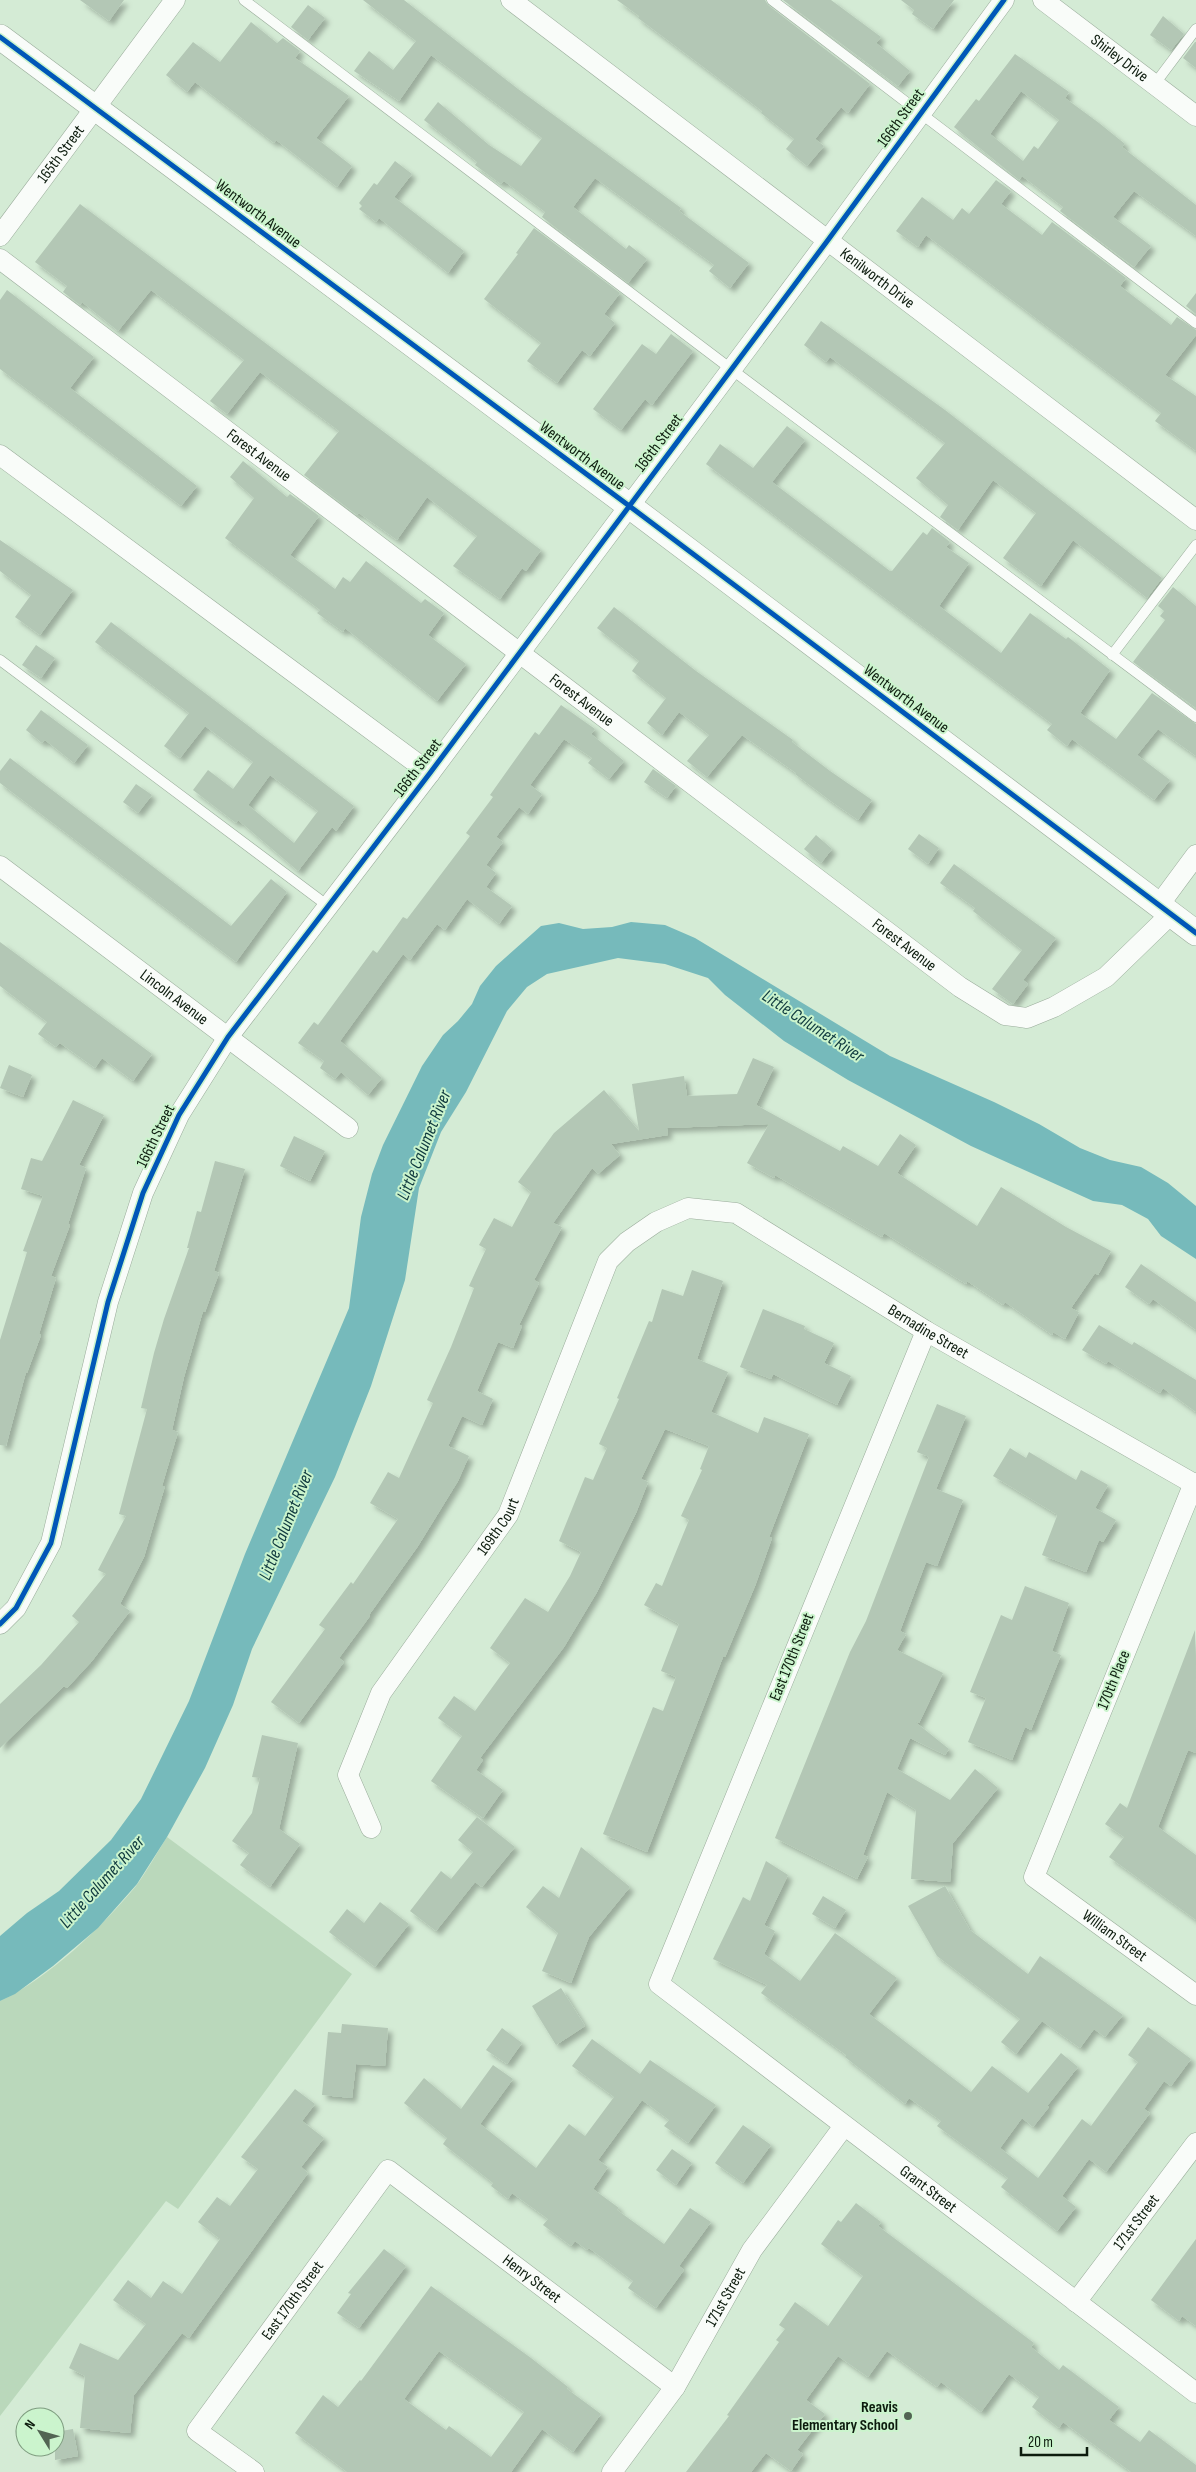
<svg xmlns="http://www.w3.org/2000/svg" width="1196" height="2472" font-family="'Sofia Sans Condensed',sans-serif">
<defs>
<filter id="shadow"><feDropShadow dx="4.5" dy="4.5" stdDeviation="2.5" flood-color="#0004"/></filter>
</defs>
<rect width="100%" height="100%" fill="#d4ebd5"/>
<!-- green -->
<path fill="#bad8bb" d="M167,1837L352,1974L178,2209L166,2201L0,2416V2001C49,1978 101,1928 136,1886C147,1871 157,1853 167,1837Z"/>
<!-- water -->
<path fill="#76babb" d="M631,922L665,925L695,938L890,1056L994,1102L1039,1124L1080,1148L1110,1160L1141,1167L1168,1183L1196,1206V1259L1161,1236L1148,1219L1122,1205L1093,1201L971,1146L848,1080L784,1041L725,995L708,978L665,964L618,958L547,974L527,987L507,1011L466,1092L441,1132L419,1188L405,1280L371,1386L335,1477L252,1649L233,1705L205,1768L167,1837L137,1884L98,1928L53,1966L15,1994L0,2001V1936L27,1913L59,1891L111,1840L141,1799L189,1701L245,1554L349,1308L361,1217L372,1174L383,1145L422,1066L443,1035L458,1021L472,1004L480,986L496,966L541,926L559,923L583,929L612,927Z"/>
<!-- building -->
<path fill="#b3c7b5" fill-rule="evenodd" filter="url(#shadow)" d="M80,0H124L109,21Z
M363,0H404L518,89L681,208L679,211L749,263L730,288L709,271L714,265L595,178L573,207L626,249L629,245L647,259L628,283L542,217L545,212L504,181L501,184L475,165L477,162L424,120L438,102L489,145L521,166L542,138L431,55L399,101L354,71L369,51L393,70L416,41Z
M617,0H765L768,5L870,84L848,113L841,107L815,139L824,146L807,166L786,149L794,139L761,113L762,111L638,18L639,16Z
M783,0H831L881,37L876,43L910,71L898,86Z
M901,0H954L933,29L912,14L914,10Z
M308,5L325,18L308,40L291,27Z
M1163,16L1184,34L1171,50L1150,35Z
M251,22L277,43L283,38L300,51L295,58L349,96L316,138L352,166L337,187L276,140L274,143L195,82L187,92L166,75L193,42L220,62Z
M1195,42H1196V68L1183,58Z
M1015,54L1069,92L1065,98L1099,123L1125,144L1122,147L1196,205V236L1134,191L1113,217L1151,246L1134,267L1060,211L1063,207L1022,176L1019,180L954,127L976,99L979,101ZM1021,91L1059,120L1038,149L1034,146L1023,161L990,134Z
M395,161L412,174L394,197L464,251L448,273L379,218L376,222L359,209L362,206L359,203L374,183L377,185Z
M996,180L1011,191L1001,204L1042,235L1052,222L1126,278L1120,286L1171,325L1177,317L1196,330V335L1165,375L1196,396V451L1155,421L1161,413L926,235L918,247L896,231L922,197L953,220L962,208L969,214Z
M80,204L541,550L526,571L522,568L500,599L453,566L477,536L427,497L397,540L359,513L357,515L304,475L339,431L260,372L227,414L210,401L244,360L151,290L118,331L82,302L80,305L63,292L67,286L35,262Z
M534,228L620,293L604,314L615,323L590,356L582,350L557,383L527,361L541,343L484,299L518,254L516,253Z
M7,290L94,357L70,388L197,486L181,506L0,369V300Z
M1196,293V314L1186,306Z
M821,321L945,410L1162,578L1147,598L1073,540L1041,586L1003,558L1036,513L993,480L958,530L940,517L948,505L916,478L945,443L830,357L826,362L804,345Z
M671,334L693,351L652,405L645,399L621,430L593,409L642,344L656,354Z
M787,426L805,440L772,482L890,571H892L923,532L927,535L932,528L950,542L946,547L969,563L939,606L1001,653L1030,613L1066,639L1068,637L1110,670L1080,713L1116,739L1152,693L1196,724V756L1158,729L1137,755L1170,780L1154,800L1072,739L1067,746L1047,730L1052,724L706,464L720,444L753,468Z
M243,461L287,497L290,494L319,516L290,555L335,589L343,577L350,582L366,561L421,603L425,599L444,613L428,635L466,664L437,701L345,628L343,632L317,613L320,610L225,538L254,498L230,477Z
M0,540L73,590L40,635L15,617L31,595L0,571Z
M1173,587L1196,606V708L1133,662L1165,620L1160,616L1164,611L1158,606Z
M614,607L696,671L793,740L792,742L830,771L872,800L858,820L832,802L795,774L796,773L742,735L707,777L687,761L709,735L679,712L662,735L647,723L666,698L632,671L639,661L597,628Z
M111,622L354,806L336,831L332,827L298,871L238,820L236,823L193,790L208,770L233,789L253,762L205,726L180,758L164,746L189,713L95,642ZM270,775L318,811L294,843L248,805Z
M36,645L55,658L41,678L22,665Z
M561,705L595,729L591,734L624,761L609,779L588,763L592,758L564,739L530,785L542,794L528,814L519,807L496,837L503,842L486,865L496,873L486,887L512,906L499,924L467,899L445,930L437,924L410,960L403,954L340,1041L382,1078L368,1095L341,1072L335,1079L320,1068L324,1061L298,1043L314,1022L318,1025L373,950L377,953L403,917L407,919L470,836L466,833L493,797L490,795L517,757L535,732L539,735Z
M41,710L88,745L74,763L45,740L42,743L26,730Z
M10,758L231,926L271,879L287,892L236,962L0,783V771Z
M653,769L676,786L667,798L644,782Z
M136,784L152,795L138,813L123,802Z
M919,834L939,848L928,864L908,849Z
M816,835L832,849L821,863L804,849Z
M954,864L1056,938L1023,980L1028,984L1013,1004L992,989L1022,950L973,911L975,908L940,883Z
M0,942L152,1054L133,1081L102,1058L95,1068L60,1043L56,1047L38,1034L47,1022L0,986Z
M753,1058L774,1067L756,1105L840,1151L843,1146L878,1166L900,1134L916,1145L897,1173L977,1226L1001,1187L1066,1227L1111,1251L1098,1275L1095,1273L1071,1308L1079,1312L1065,1339L1053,1332L1052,1335L1005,1302L1003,1305L967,1281L966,1284L884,1233L882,1237L775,1175L774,1178L747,1163L769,1124L667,1128L668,1135L611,1144L620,1155L598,1174L592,1168L553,1223L562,1227L534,1280L539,1283L519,1325L522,1326L513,1348L498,1342L477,1391L493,1399L482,1425L462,1416L448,1446L469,1456L458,1481L418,1546L369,1615L370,1616L339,1658L344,1662L299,1723L271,1702L325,1629L319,1625L351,1582L353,1584L398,1519L370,1503L388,1472L399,1478L433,1403L427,1400L451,1347L474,1288L469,1286L486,1249L479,1245L494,1218L512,1227L531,1192L518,1182L554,1133L604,1090L639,1131L632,1084L684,1076L687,1096L737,1094Z
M9,1065L32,1075L23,1097L0,1088Z
M73,1100L104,1115L79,1165L86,1168L68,1224L70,1225L51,1276L56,1278L39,1334L41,1335L27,1373L26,1372L6,1446L0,1445V1340L27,1252L23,1251L43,1196L21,1189L31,1158L42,1161Z
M294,1136L325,1151L310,1181L280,1166Z
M215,1161L245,1169L214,1271L219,1273L205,1312L203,1311L184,1377L172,1430L178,1432L162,1486H165L144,1557L120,1604L130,1611L92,1661L67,1688L64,1686L0,1748V1704L41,1665L79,1622L72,1616L106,1574L98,1570L126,1516L119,1514L147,1409L141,1408L154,1353L164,1319L189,1248H187L197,1211L201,1212Z
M1141,1264L1196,1302V1330L1153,1299L1149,1304L1125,1287Z
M692,1270L723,1281L697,1359L728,1372L711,1412L758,1433L764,1417L809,1434L769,1537L772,1538L755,1586L725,1657H723L647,1852L603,1834L653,1707L663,1711L676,1677L661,1671L679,1624L644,1605L656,1583L662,1586L689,1520L681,1516L702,1470L700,1469L709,1446L665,1429L641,1479L648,1482L636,1513L597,1592L564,1647L480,1758L483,1760L476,1770L503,1790L483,1818L431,1781L462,1736L438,1718L454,1696L475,1711L510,1663L490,1648L525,1598L548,1612L570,1576L581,1552L559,1541L585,1477L593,1480L607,1448L599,1444L619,1399L617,1398L649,1321L652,1322L662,1289L683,1296Z
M763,1309L805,1326L804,1329L834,1343L824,1363L851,1376L837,1405L773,1374L771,1379L740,1367Z
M1099,1325L1132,1345L1134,1342L1196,1380V1412L1163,1388L1160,1393L1108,1361L1106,1364L1082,1350Z
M937,1404L966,1416L936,1489L963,1500L937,1566L926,1562L900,1631L906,1634L897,1650L943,1673L919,1723L914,1721L949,1749L945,1755L910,1738L897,1769L950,1800L975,1769L998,1788L953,1843L950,1882L911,1879L916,1810L887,1792L863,1855L868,1857L857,1879L775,1838L850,1652L866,1621L929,1457L917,1452Z
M1010,1448L1026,1458L1029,1452L1076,1480L1081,1470L1108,1485L1095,1508L1116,1520L1103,1542L1099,1540L1086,1572L1042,1555L1057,1516L1056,1514L993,1476Z
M1025,1586L1069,1603L1052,1651L1061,1655L1031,1730L1025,1727L1012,1760L968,1742L986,1698L970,1692L1001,1615L1012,1620Z
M1195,1630L1196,1753L1188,1750L1158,1827L1196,1855V1920L1109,1857L1124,1837L1105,1824L1120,1803L1127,1808Z
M262,1735L298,1743L279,1829L300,1844L270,1887L240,1865L249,1853L232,1841L252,1813L260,1778L252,1777Z
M477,1817L515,1847L482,1887L475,1882L436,1931L410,1911L441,1871L451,1879L473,1852L458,1840Z
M581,1847L630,1887L589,1937L571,1983L542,1971L558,1933L526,1907L543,1886L559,1898Z
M766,1861L788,1875L764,1925L775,1931L764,1954L800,1981L835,1933L897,1978L869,2014L971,2092L992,2066L1028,2093L1061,2053L1078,2067L1047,2106L1049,2107L1033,2127L1022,2118L1000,2148L1038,2178L1082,2119L1091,2126L1138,2062L1128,2055L1148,2027L1191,2059L1171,2086L1164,2081L1144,2109L1150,2113L1106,2172L1089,2159L1062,2196L1076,2207L1057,2231L1001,2187L1008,2178L937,2126L941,2121L909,2098L905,2104L845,2057L846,2055L761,1993L767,1985L713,1959L743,1897L750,1901Z
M945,1886L970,1930L1028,1974L1040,1956L1123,2015L1105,2037L1094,2029L1080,2048L1042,2021L1016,2054L1001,2042L1020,2019L937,1956L908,1906Z
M823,1896L846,1910L835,1928L812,1914Z
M380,1902L409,1924L375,1967L329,1932L347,1909L364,1923Z
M561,1988L585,2026L556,2045L532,2006Z
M342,2024L388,2028L385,2066L356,2064L352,2098L322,2095L328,2032L341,2033Z
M502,2028L522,2043L507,2064L486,2050Z
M592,2039L640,2074L650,2060L716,2105L688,2143L664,2126L669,2120L642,2100L598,2160L608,2167L593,2189L619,2208L617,2210L664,2244L690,2208L711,2222L679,2266L684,2270L656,2308L628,2288L633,2281L589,2248L587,2250L575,2241L571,2246L543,2225L548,2219L512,2193L508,2199L491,2186L493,2183L443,2144L447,2138L404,2103L424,2078L461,2109L493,2065L513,2079L480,2124L536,2168L569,2124L585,2136L614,2097L572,2066Z
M295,2089L315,2104L302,2121L324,2138L301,2167L308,2173L189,2338L182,2333L134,2395L130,2433L80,2428L85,2376L69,2368L80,2343L118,2360L146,2324L113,2300L128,2280L151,2298L163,2281L182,2294L220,2239L198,2222L217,2197L230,2206L258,2169L241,2157Z
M743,2125L771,2145L743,2183L715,2163Z
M672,2149L692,2163L676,2185L656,2170Z
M856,2203L881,2222L878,2226L1034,2343L1031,2347L1059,2370L1063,2365L1119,2407L1109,2420L1140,2442L1149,2430L1196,2465V2472H1131L1063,2422L1059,2428L1032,2407L1039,2397L1009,2374L981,2412L941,2382L937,2387L887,2351L868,2377L838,2356L806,2400L825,2414L797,2450L803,2454L791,2471L766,2453L751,2472H686L729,2416L727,2415L779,2342L776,2340L785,2329L779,2325L795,2302L828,2326L863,2276L821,2244L838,2220L841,2222Z
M1196,2239V2326L1182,2316L1179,2321L1151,2300Z
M384,2249L406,2266L359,2328L337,2313L351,2294L348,2293Z
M431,2286L531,2358L568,2387L567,2389L601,2414L573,2452L542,2429L511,2472H347L295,2433L323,2395L338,2407L360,2380L361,2381ZM439,2351L524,2412L491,2457L449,2426L446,2430L404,2399Z
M73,2429L78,2456L55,2460V2432Z"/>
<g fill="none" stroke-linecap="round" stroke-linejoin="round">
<defs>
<path id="service" d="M244,0L731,369L1196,717
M772,0L1196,323
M1154,85L1196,29
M1112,655L1196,545
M0,660L328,906"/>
<g id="minor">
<path id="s1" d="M511,0L1196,520"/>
<path id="s2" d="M1043,0L1196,116"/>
<path id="s3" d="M0,236L175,0"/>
<path id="s4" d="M0,259L960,987L1005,1015L1027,1018L1054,1007L1106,977L1171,914"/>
<path d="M0,455L430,773"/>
<path id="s5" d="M0,866L348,1128"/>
<path d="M1159,905L1196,855"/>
<path id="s6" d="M926,1331L659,1984L1196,2393"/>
<path id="s7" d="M1194,1483L1034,1877L1196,1995"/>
<path d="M0,1624L16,1608L51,1543L108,1302L143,1193L179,1115L228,1037L430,773L828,240L1004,0"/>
<path id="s8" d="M371,1828L348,1775L381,1693L508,1515L608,1261L627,1242L656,1222L688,1208L736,1213L926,1331L1196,1485"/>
<path id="s9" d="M1076,2302L1196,2143"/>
<path id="s10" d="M254,2472L197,2431L388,2170L675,2387"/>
<path id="s11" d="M612,2472L675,2387L752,2250L844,2126"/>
</g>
<path id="tertiary" d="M0,37L628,505L1196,933"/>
</defs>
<!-- service casing -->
<use href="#service" stroke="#9aac9b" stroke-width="11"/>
<!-- minor casing -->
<use href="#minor" stroke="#9aac9b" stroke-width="21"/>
<!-- tertiary casing -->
<use href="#tertiary" stroke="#9aac9b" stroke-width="26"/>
<!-- service -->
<use href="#service" stroke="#f9fcf9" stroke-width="10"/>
<!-- minor -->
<use href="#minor" stroke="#f9fcf9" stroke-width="20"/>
<!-- tertiary -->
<use href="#tertiary" stroke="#f9fcf9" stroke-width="25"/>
<defs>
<path id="cycleway" d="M0,37L628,505L1196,933
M0,1624L16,1608L51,1543L108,1302L143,1193L179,1115L228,1037L430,773L828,240L1004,0"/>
</defs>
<!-- cycleway casing -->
<use href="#cycleway" stroke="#cbf4cd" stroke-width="8"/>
<!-- cycleway -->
<use href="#cycleway" stroke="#0057b8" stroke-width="5"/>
</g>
<!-- markers -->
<circle fill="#526453" stroke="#cbf4cd" stroke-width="2" cx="908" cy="2416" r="5"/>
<g text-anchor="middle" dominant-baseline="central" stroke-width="4" stroke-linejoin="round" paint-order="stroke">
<!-- street labels -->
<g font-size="16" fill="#0c1b0d" stroke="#cbf4cd">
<text stroke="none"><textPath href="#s2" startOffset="96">Shirley Drive</textPath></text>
<text transform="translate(901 118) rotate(-54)">166th Street</text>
<text stroke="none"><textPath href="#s3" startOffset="102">165th Street</textPath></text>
<text transform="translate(258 214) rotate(37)">Wentworth Avenue</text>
<text stroke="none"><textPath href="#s1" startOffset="460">Kenilworth Drive</textPath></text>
<text transform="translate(659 443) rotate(-53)">166th Street</text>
<text stroke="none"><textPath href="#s4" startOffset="325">Forest Avenue</textPath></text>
<text transform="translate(582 456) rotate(37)">Wentworth Avenue</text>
<text stroke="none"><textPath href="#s4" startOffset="730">Forest Avenue</textPath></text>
<text transform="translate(906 699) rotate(37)">Wentworth Avenue</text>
<text transform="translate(418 768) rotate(-53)">166th Street</text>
<text stroke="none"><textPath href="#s4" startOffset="1135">Forest Avenue</textPath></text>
<text stroke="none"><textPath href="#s5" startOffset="218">Lincoln Avenue</textPath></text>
<text transform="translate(156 1136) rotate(-64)">166th Street</text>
<text stroke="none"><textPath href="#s8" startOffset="1009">Bernadine Street</textPath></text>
<text stroke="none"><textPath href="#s8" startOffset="350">169th Court</textPath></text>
<text transform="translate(792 1657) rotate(-68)">East 170th Street</text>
<text transform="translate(1114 1680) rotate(-68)">170th Place</text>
<text stroke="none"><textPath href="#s7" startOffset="525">William Street</textPath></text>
<text stroke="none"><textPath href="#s6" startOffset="1044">Grant Street</textPath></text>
<text stroke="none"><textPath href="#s9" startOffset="100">171st Street</textPath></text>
<text stroke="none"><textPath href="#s10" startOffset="574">Henry Street</textPath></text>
<text stroke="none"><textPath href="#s11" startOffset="209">171st Street</textPath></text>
<text stroke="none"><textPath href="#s10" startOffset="232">East 170th Street</textPath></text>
</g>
<!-- poi labels -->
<g font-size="16" font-weight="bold" fill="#0c1b0d" stroke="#cbf4cd" text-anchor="end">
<text x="898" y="2407">Reavis<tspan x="898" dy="18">Elementary School</tspan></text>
</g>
<!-- water labels -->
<g font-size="18" font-style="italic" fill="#0f393e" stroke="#cbf4cd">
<text transform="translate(813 1026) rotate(33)">Little Calumet River</text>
<text transform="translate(424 1145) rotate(-68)">Little Calumet River</text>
<text transform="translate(286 1525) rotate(-68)">Little Calumet River</text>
<text transform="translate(102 1882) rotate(-48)">Little Calumet River</text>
</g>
</g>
<!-- north arrow -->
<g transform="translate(40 2432) rotate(307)"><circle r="24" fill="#cbf4cd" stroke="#7f9d80"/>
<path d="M0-4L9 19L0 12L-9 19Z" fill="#526453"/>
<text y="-8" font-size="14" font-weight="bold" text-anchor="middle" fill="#0c1b0d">N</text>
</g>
<!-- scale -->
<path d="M1021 2447v8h66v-8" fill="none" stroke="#0c1b0d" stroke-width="2.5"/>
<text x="1028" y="2447" font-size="15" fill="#0c1b0d" stroke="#cbf4cd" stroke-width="4" paint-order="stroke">20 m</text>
</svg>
